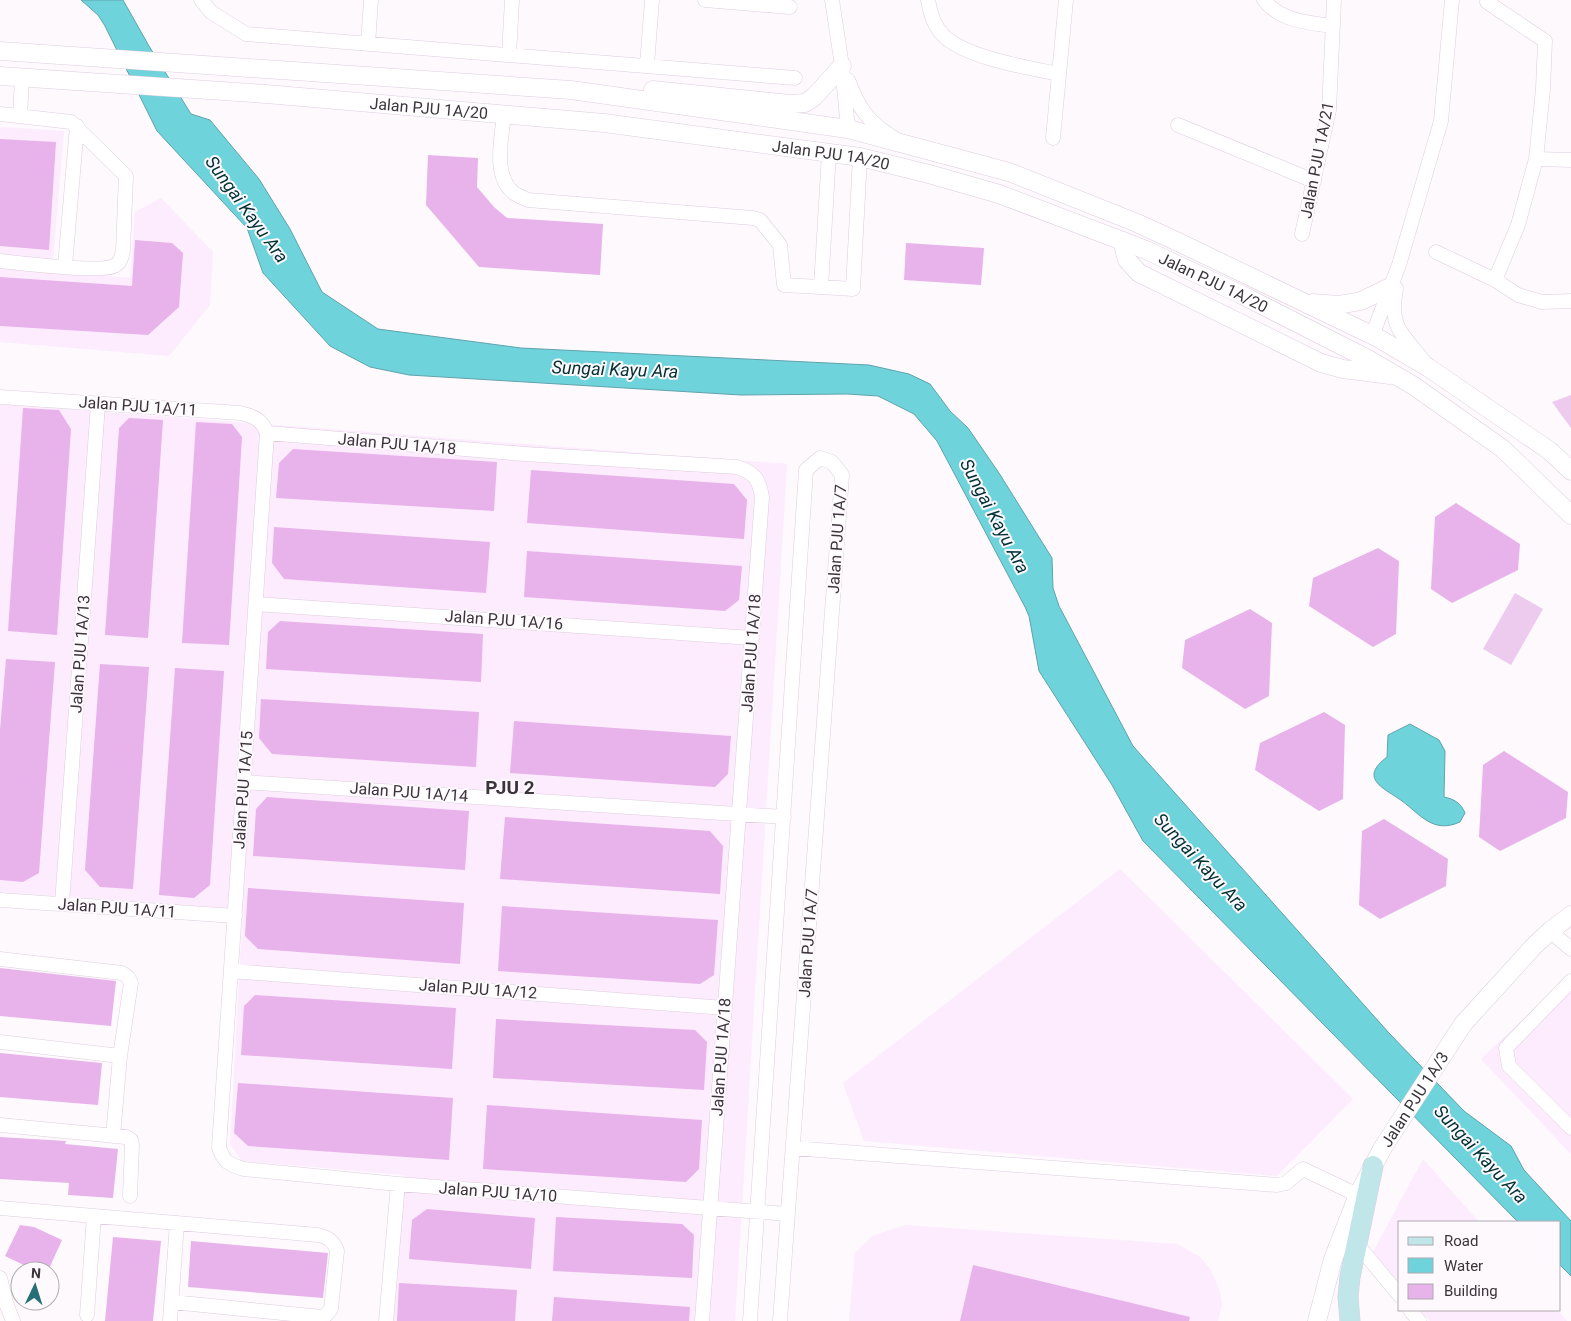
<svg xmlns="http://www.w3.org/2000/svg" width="1571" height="1321" font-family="Roboto,sans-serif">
<rect width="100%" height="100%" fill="#fdf9fd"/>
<!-- built -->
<path fill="#fdebfe" d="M0,127L64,131L53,260L0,256Z
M161,198L213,252L210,305L169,356L0,342V268L130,278L135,212Z
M0,404L787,464L735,1321H393L404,1175L242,1161L230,1144L243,910L0,892Z
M1120,869L1353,1099L1277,1176L864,1141L843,1083Z
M1571,974V1154L1481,1059Z
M1423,1159L1479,1222H1400V1284L1373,1252Z
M905,1225L1177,1244L1200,1257L1211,1270L1220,1292L1222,1304L1218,1321H849L855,1253L872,1236Z
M1420,1310H1557L1567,1321H1430Z"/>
<!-- green -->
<path fill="#edcbef" d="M1571,395V428L1552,402Z
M1515,593L1543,609L1511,665L1483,649Z"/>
<!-- water -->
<path fill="#6fd3dc" stroke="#5fa3ac" d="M81,0H123L149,46L191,114L210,120L259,179L290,229L322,292L378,329L521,348L869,365L909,374L930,384L950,411L968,428L999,473L1052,558L1053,588L1059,606L1133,746L1389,1033L1464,1111L1511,1146L1524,1170L1571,1221V1276L1560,1265V1222H1518L1143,841L1112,785L1039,671L1029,616L1025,607L937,441L914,414L878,396L847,394L741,395L409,375L370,367L330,346L263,273L247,228L157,131L105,26L98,15Z
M1410,724L1439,740L1445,751L1444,797C1454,799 1461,803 1465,813L1460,822C1433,834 1421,815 1402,801C1384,788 1358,779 1387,757L1388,735Z"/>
<!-- building -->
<path fill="#e8b3eb" d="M0,139L56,142L49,250L0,246Z
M428,155L478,158L477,187L494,207L507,218L603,224L600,275L479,267L426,205Z
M135,240L172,243L183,253L179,307L148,335L0,326V277L132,286Z
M906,243L984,248L981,285L904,280Z
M23,408L59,410L71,429L57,635L8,631Z
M129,418L163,420L148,638L105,635L119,428Z
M196,422L232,424L242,437L229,645L182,643Z
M293,449L497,462L494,511L276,498L279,463Z
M531,470L734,484L747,500L744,539L527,523Z
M1456,503L1520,544L1518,570L1452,603L1431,589L1435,517Z
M274,527L490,542L486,593L284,579L272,563Z
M1378,548L1399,561L1396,634L1373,647L1309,606L1313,578Z
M527,551L742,566L739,600L725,611L524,597Z
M1250,609L1272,623L1269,696L1245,709L1182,668L1185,640Z
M280,621L483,634L481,682L266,669L268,632Z
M6,659L55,662L39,873L23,882L0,880V730Z
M100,664L149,667L133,889L100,887L85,870Z
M175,668L224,671L210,885L194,898L159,895Z
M261,699L479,712L476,767L272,754L259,738Z
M1324,712L1345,725L1343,799L1319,811L1255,770L1260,743Z
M514,721L731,736L728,774L715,787L510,773Z
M1504,751L1568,792L1566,818L1500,851L1479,837L1483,765Z
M267,797L469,811L465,870L253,856L256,809Z
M505,817L710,831L723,846L720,894L500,879Z
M1384,819L1448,859L1446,886L1380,919L1359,905L1362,831Z
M248,888L464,903L460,964L258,949L245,936Z
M502,906L718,920L714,975L700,984L498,971Z
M0,968L116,981L111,1026L0,1016Z
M255,995L456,1008L452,1069L241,1055L244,1006Z
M496,1019L695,1030L707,1042L704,1090L493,1078Z
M0,1053L102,1063L98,1105L0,1097Z
M238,1083L453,1098L449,1160L248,1146L234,1133Z
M487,1105L702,1120L699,1169L686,1182L483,1169Z
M0,1137L66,1141L65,1144L118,1149L113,1198L68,1195L69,1183L0,1179Z
M427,1209L535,1218L531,1269L409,1259L412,1220Z
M556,1217L682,1224L694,1235L692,1278L553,1271Z
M20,1225L34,1227L62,1240L48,1271H36L5,1256Z
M113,1237L161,1241L153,1321H105Z
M191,1241L328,1253L323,1298L188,1287Z
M973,1265L1190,1317L1189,1321H960Z
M399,1283L517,1290L515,1321H397Z
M554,1297L690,1307L689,1321H552Z"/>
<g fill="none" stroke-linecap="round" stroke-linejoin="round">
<defs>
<path id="minor" d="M201,0L211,12L246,34L795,78
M705,0L790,7
M832,0L842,66L848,129
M928,0C930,12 934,26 943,35C963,57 1029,68 1059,74
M1264,0C1280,21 1309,23 1333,26
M1487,2L1545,41L1543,89L1536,159L1518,225L1495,280
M368,44L371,0
M509,55L512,0
M647,65L652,0
M848,80C859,109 868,122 894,138
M0,114L71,122L126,176L123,250C122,256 121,263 114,266C100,273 20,263 0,261
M504,114C502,137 492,176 514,193C518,196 524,198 528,200L753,218L760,220L780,245L784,285L821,287
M20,116L22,78
M1178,125L1314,181
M1053,138L1066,0
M829,153L821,287L853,289L860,157
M1536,159L1571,160
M1302,234L1329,110L1334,0
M1436,252L1495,280L1518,295L1542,302L1571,301
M65,266L77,126
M1396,288C1389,330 1402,332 1425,363
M1372,336L1399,265L1441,121L1452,0
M0,397L240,413C254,416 262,420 267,433L219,1147C223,1162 230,1165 244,1169L398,1184L788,1214
M267,433L525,454L737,467C755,473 759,479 762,497L702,1321
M256,604L752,638
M244,782L784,817
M0,900L235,916
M62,904L98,404
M1550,931L1571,949
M0,959L122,973L128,977L131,983L120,1056L113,1136
M231,971L725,1008
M1571,981L1506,1048L1509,1066L1571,1128
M0,1042L120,1056
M0,1125L126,1137L131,1140L132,1145L130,1196
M793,1148L1277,1185L1286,1183L1303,1169L1366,1199
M0,1208L318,1235C328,1237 334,1241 337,1251L331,1309L326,1315L322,1317L172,1302
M1357,1244L1400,1296
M0,1278L6,1303L13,1321
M1410,1310L1419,1321
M87,1315L94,1216
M170,1321L177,1223
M386,1321L398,1184
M750,1321L806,470L820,458L832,462L842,475L780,1321"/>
<g id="tertiary">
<path d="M0,51L571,90L848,129L1009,172L1137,223L1176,241L1378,338L1429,368L1550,451L1571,471"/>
<path id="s1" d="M0,76L266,94L604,123L860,157L929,174L999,194L1146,250L1240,294L1368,359L1414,386L1503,449L1571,515"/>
<path d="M653,90L790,104L805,103L814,97L842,66"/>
<path d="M1122,241L1127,260L1139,273L1321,363L1343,369L1390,375"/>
<path d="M1313,303L1338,305L1361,301L1390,287"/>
<path id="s2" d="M1317,1321L1333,1259L1358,1195L1382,1149L1463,1024L1534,946L1550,931L1571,915"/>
</g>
<path id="secondary" d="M1350,1321L1348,1297L1350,1277L1373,1166"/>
</defs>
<!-- minor casing -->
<use href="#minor" stroke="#decddf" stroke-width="15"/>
<!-- tertiary casing -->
<use href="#tertiary" stroke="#decddf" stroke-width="19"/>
<!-- secondary casing -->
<use href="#secondary" stroke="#decddf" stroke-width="21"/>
<!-- minor -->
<use href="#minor" stroke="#fff" stroke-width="14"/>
<!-- tertiary -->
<use href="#tertiary" stroke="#fff" stroke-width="18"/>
<!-- secondary -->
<use href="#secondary" stroke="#c1e6e9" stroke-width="20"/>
</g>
<g text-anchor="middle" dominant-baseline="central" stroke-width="4" stroke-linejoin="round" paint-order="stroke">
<!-- street labels -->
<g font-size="16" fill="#3b343b" stroke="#fdf9fd">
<text stroke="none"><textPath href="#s1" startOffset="430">Jalan PJU 1A/20</textPath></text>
<text stroke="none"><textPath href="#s1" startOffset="835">Jalan PJU 1A/20</textPath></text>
<text transform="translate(1317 160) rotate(-79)">Jalan PJU 1A/21</text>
<text stroke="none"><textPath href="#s1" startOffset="1240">Jalan PJU 1A/20</textPath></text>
<text transform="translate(138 406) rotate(4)">Jalan PJU 1A/11</text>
<text transform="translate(397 444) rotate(5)">Jalan PJU 1A/18</text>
<text transform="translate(837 539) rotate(-86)">Jalan PJU 1A/7</text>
<text transform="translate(504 620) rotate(4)">Jalan PJU 1A/16</text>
<text transform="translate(751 653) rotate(-86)">Jalan PJU 1A/18</text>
<text transform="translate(80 654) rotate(-86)">Jalan PJU 1A/13</text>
<text transform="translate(243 790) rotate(-86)">Jalan PJU 1A/15</text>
<text transform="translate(409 792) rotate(4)">Jalan PJU 1A/14</text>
<text transform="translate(117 908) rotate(4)">Jalan PJU 1A/11</text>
<text transform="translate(808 943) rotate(-86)">Jalan PJU 1A/7</text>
<text transform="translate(478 989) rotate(4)">Jalan PJU 1A/12</text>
<text transform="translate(721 1057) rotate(-86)">Jalan PJU 1A/18</text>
<text stroke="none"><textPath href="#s2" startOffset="244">Jalan PJU 1A/3</textPath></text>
<text transform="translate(498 1192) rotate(4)">Jalan PJU 1A/10</text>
</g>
<!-- water labels -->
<g font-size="18" font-style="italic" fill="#003135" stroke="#fdf9fd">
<text transform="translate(247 209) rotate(54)">Sungai Kayu Ara</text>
<text transform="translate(615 369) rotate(2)">Sungai Kayu Ara</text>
<text transform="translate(995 516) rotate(62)">Sungai Kayu Ara</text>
<text transform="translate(1201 862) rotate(47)">Sungai Kayu Ara</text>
<text transform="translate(1481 1154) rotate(47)">Sungai Kayu Ara</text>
</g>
<!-- quarter labels -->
<g font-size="19" font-weight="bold" fill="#3b343b" stroke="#fdf9fd">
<text x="510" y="787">PJU 2</text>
</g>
</g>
<!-- legend -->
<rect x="1398" y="1221" width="162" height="90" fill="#fdf9fd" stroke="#afaaaf"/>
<rect x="1408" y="1237" width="25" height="8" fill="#c1e6e9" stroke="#afaaaf"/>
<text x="1444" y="1246" font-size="15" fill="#3b343b">Road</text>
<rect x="1408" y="1258" width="25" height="15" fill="#6fd3dc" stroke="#afaaaf"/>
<text x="1444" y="1271" font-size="15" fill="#3b343b">Water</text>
<rect x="1408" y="1284" width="25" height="15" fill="#e8b3eb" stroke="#afaaaf"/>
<text x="1444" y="1296" font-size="15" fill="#3b343b">Building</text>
<!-- north arrow -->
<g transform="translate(35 1286) rotate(4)"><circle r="24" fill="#fdf9fd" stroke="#afaaaf"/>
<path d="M0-4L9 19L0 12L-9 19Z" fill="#256f76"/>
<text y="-8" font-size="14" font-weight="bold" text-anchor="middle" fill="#3b343b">N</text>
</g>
</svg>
